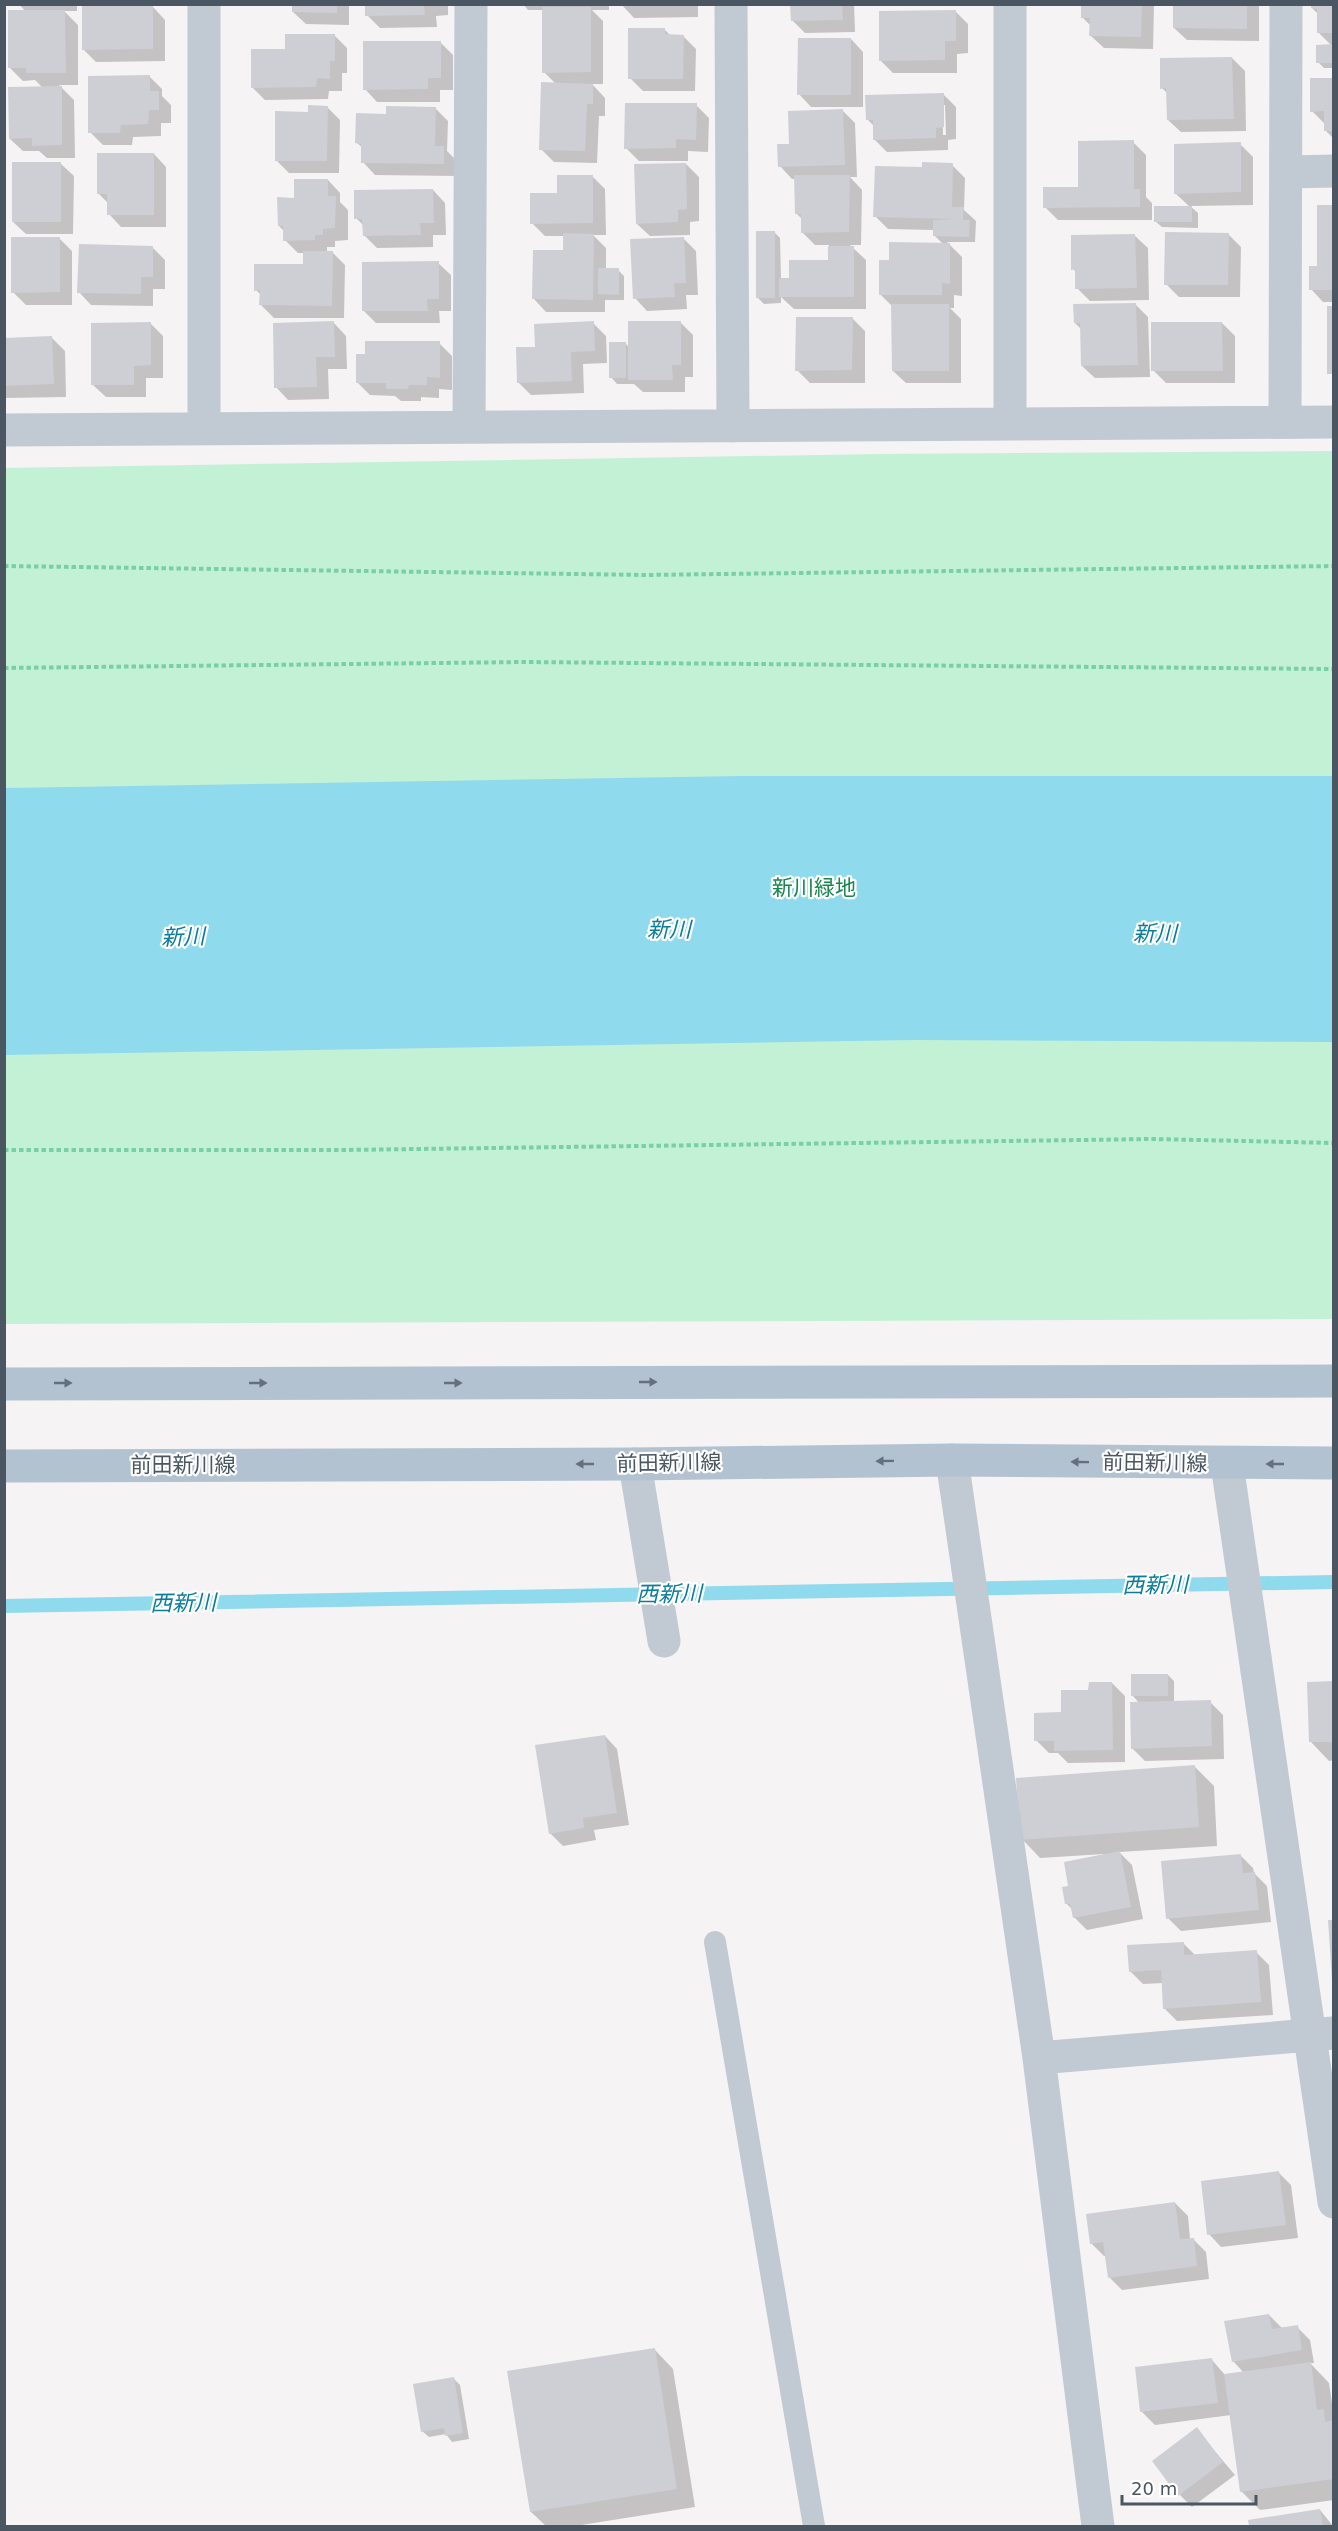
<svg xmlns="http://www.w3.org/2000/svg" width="1338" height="2531" font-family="'DejaVu Sans','Noto Sans JP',sans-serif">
<rect width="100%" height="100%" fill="#f5f3f3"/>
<!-- green -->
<path fill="#c3f1d5" d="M1333,451V1319L5,1324L4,468L881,454Z"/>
<!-- water -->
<path fill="#90daee" d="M742,776H1333V1042L913,1040L5,1055V788Z"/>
<!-- shadow -->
<path fill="#0003" fill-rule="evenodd" d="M19,4H77V11H64L78,25V85H59L74,100L75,158H47L39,151H23L10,139L43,88L35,80L23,81L10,68L26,12Z
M293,4H349V25L306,24L293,12Z
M367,4H448V15L436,16L437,27L380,28L367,15Z
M523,4H609V10H592L603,21V84H592L605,98V116H599L597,163L554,162L541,149L556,84L544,72L543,10H528Z
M698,4V17L634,18L621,4Z
M792,4H854L855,32L805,33L792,20Z
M1091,4H1154L1153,49L1104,48L1091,36V26L1083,18Z
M1175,4H1259V41L1187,40L1174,28Z
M1334,4V68H1324L1318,62L1332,46L1318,32V14L1312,8Z
M153,7L165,20V61L96,62L83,49Z
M955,11L968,24V53L957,54V73H893L881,61Z
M665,30L671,36H683L696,49L695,91H643L630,78Z
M334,35L347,48V73H342V91H329L328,99L265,100L252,87L286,50Z
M851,39L863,52V107H811L799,94Z
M440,42L453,55V90H440V102H377L365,89Z
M1232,58L1245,71L1246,131L1181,132L1168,120V94L1162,88Z
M149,76L162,89V96L171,105V123H161V136L133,137L132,145H103L90,132Z
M1334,79V139L1326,131L1325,124L1312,111Z
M943,94L956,107V139L948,140V150L887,152L874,139V126L868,120ZM942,105H945L946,135H943Z
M696,105L709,118L708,152L688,151V161H639L626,148Z
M327,107L340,120L339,173H289L276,160L309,113Z
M435,108L448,121L447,151L456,160V176L375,175L363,162V148L357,143L388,115Z
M842,110L855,123L857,177H850L862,190L861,245H850L866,260V309H794L781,297V303L764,304L758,298L774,232L780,238L781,280L791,279L829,262V245H815L802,232V219L796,213V179H792L780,166L790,146Z
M1133,142L1146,155V197L1152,203V220H1058L1045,207L1079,189Z
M1240,144L1253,157V205L1190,206L1198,213V228L1162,227L1155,221L1190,207L1175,193Z
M154,154L166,167V227H121L109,214V204L98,193Z
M61,164L74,176L73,234H26L13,222Z
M686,164L699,177V221L690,222V235L650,236L637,224Z
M952,165L965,178L964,210L976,221L975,242H947L962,257V296L954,295V308H950L961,319V383H906L893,371V307L880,294L890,262L943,244L934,235V230L888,229L875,216L923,169Z
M592,176L605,189L606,235H593L606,248V269L618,270L624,276V300H605V312H546L534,299L564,252V236H545L532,223L558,194Z
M328,180L340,193V202L348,210V240L335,241V247H327V252H332L345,265L344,318H274L261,305V295L256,290L305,266V253H298L285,240L284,231L279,226L295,199Z
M433,190L445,203L446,235H433V247L377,248L364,235V226L356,218Z
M1334,207V302H1323L1311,289L1319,267Z
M1228,234L1241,247L1240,297H1179L1166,284Z
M1135,236L1148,248L1149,300L1090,301L1077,288V273L1073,269Z
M59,238L72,251V305H26L13,292Z
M683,238L696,251L698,295H686L687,309L647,311L635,298Z
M153,248L165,260V289H153V306L91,305L79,292Z
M438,263L451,275V311H439L440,323H376L363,310Z
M1135,304L1148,317L1150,377L1095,378L1082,366L1081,329L1075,323Z
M852,318L865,331V383H810L797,370Z
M150,323L163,336V378H146V397H106L93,385Z
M334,323L346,336L347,369H328L329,399L288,400L276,387Z
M593,323L606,336L607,363L583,364L584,393L531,395L518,382L537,348Z
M681,323L693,335V377H685V392H643L634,384H617L611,377L625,343L630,348Z
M1222,323L1235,336V383H1166L1153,370Z
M52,338L65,351L66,397L5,398L4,339Z
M439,343L452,356V390L439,389V398L421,397V401H401L395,396L370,395L358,383Z
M1168,1675L1174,1681V1703L1210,1702L1223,1715L1224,1759L1145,1761L1132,1748L1140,1704L1133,1696Z
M1334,1682V1760L1329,1761L1311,1742Z
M1112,1683L1125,1696V1762L1068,1763L1058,1753H1049L1036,1740L1062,1714L1090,1691Z
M605,1736L617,1749L629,1825L594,1830L596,1840L563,1846L550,1833Z
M1195,1767L1214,1786L1217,1846L1119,1852L1132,1865L1143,1919L1087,1930L1074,1917L1073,1910L1067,1904L1070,1887L1104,1854L1040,1858L1022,1839Z
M1240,1855L1253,1868L1254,1873L1267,1886L1271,1922L1181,1931L1168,1918Z
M1183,1943L1196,1956L1256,1952L1269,1965L1273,2015L1177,2021L1164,2008L1163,1983L1143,1984L1130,1971Z
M1279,2173L1291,2185L1298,2238L1221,2247L1209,2234Z
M1175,2203L1188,2216L1190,2239H1193L1206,2252L1209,2279L1122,2290L1110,2278L1107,2256H1104L1091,2243Z
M1269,2315L1282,2328L1297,2327L1310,2340L1314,2363H1310L1329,2383L1334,2417V2500L1260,2510L1241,2491L1231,2415L1155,2425L1142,2412L1212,2360L1225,2375L1244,2373L1233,2361Z
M655,2350L673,2369L695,2507L575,2526H546L531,2512Z
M454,2379L460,2385L469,2439L452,2442L446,2434L429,2437L422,2431Z
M1196,2429L1235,2475L1192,2507L1180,2495Z
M1320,2510L1333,2526H1251L1250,2521Z"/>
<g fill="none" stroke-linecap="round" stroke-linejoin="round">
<!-- stream -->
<path stroke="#90daee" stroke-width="14" d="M4,1606L1334,1582"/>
</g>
<!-- building -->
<path fill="#cdcfd5" d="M292,4H337V13L292,12Z
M365,4H424L425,15L365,16Z
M790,4H842L843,20L791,21Z
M1090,4H1142L1141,37L1089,36L1090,18H1081V6Z
M1173,4H1247V29L1173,28Z
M1311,4H1334V33H1317V9L1311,8Z
M153,5V49L82,50V6Z
M542,7H591V72L542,73Z
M8,10H65L66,73H26V68H8Z
M956,10V41H945V60L879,61V11Z
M628,28H665V34L684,35L683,79H628Z
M285,34H335V61H330V79L317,78L316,87L251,88V49H285Z
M798,38H851V95H797Z
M363,41H441V78H428V89L363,90Z
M1334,44V63H1316V45Z
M1232,57L1234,119L1167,120L1166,88L1160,89V58Z
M150,75V91H159V110H149L148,124L121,125L120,133H88V76Z
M1310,78H1334V131H1324V111L1310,112Z
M541,82L593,84V104H587L585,151L539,150Z
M62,86V145L32,146V138L9,139L8,87Z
M944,93V127L936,128V138L873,140V120H866L865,95Z
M625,103H697L696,140L676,139V148L624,149Z
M308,105L328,106L327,161H275V111L308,112Z
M386,106L436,107L435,146H444V164L361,163V144L355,143L356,113L386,114Z
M843,109L845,165L778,167L777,144H789L788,111Z
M1134,140V189H1140V207L1043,208V187H1078V141Z
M1241,142V192L1174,194V144Z
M97,153H154V215H107V194H97Z
M12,162H61V222H12Z
M922,162L953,163L952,207H964L963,220H970L969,237L933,236V220L953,219L873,217L875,166L922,167Z
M686,163L687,209L678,210V222L636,224L634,164Z
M557,175H593V223L530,224V193H557Z
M794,175H850L849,232L801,233V214H795Z
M294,179H328V196H336L335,228L323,229V235H315V240L283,241V226H278L277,197L294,198Z
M433,189L434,223H420L421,235L363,236L362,219H354V190Z
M1317,205H1334V290H1309V266H1317Z
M1154,206H1192V222H1154Z
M756,231H775V298H756Z
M1165,232L1229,233L1228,285H1164Z
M563,233L594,234L593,300L532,299L533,250H563Z
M1135,234L1137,288L1075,289V269L1071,270V235Z
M11,237H60V292L11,293Z
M684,237L686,283H674L675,297L633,299L630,239Z
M889,242L950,243V284L942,283V295H879V260H889Z
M79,244L153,246V277H141V294L77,293Z
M828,246H854V297H779V278H789V260H828Z
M303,251H333L332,306L259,305L260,290L254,291V264H303Z
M439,261V299H427L428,311H362V262Z
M598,268H619V295L598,294Z
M1136,303L1138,365L1081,366L1080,323H1074L1073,304Z
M891,304H949V371H892Z
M1327,306H1334V374H1327Z
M796,317H853L852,370L795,371Z
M334,321L335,357H316L317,387L274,388L273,323Z
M594,321L595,351L571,352L572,381L517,383L516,347H535L534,324Z
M628,321H681V365H672L673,380H628Z
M151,322V365L134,366V385H91V323Z
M1151,322H1222L1223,371H1151Z
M52,336L54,384L4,386V338Z
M365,341H440V378L427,377V385H409L408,389H386V383H356V354H365Z
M609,342H626V378H609Z
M1131,1674H1168V1696H1131Z
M1334,1681V1742H1309L1307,1682Z
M1089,1682H1112L1113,1750L1054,1751V1741H1034V1713L1061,1712V1690H1088Z
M1211,1700L1212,1746L1131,1749L1130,1702Z
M605,1735L617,1813L583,1818L584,1828L549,1834L535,1745Z
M1195,1765L1199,1827L1020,1840L1016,1778Z
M1120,1851L1131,1907L1073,1918L1070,1904H1065L1062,1887L1068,1886L1064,1862Z
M1241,1854L1243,1873L1255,1872L1259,1910L1166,1919L1161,1861Z
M1328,1920H1334V1980H1332Z
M1184,1942V1955L1257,1950L1261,2002L1163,2009L1161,1970L1129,1972L1127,1945Z
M1279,2171L1286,2225L1207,2235L1201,2181Z
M1175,2202L1180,2239L1194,2238L1197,2266L1108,2278L1103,2242L1090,2244L1086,2214Z
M1269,2314L1272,2329L1298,2325L1302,2350L1232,2362L1224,2321Z
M655,2348L677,2489L530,2512L507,2371Z
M1212,2358L1218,2403L1140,2412L1135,2367Z
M1311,2362L1317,2410L1324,2409L1325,2422L1334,2420V2479L1240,2492L1224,2374Z
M454,2377L463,2433L445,2436L444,2428L421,2432L413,2384Z
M1197,2427L1223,2462L1178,2496L1152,2461Z
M1320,2509L1323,2526H1249L1248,2520Z"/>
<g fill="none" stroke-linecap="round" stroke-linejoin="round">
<!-- path -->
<path stroke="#7ad0a6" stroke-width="4" stroke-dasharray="4.5 3" stroke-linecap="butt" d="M4,566L646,575L1334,566
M4,668L524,662L1334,669
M4,1150H344L1153,1139L1334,1143"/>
<!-- lane -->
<path stroke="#c1cad2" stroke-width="22" d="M715,1942L814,2526"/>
<!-- street -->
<path stroke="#c1cad2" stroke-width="33" d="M731,4L733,426
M1010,4V424
M1287,172L1334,171
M1285,422L1286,4
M469,427L471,4
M204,429V4
M4,430L1334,422
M952,1460L1039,2058L1098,2526
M635,1464L664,1641
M1227,1464L1334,2202
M1039,2058L1333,2033"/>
<!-- primary -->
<path stroke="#b3c2d1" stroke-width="33" d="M4,1384L1334,1381
M4,1466L635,1464L952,1460L1334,1463"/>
</g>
<!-- one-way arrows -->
<defs><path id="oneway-solid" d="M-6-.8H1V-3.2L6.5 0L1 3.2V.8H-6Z" transform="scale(1.5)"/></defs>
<g fill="#64717d">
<use href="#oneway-solid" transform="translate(648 1382)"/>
<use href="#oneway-solid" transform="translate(63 1383)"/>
<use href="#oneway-solid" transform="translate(258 1383)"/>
<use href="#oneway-solid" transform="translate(453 1383)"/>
<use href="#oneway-solid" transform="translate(885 1461) rotate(179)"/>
<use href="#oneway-solid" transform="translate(1080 1462) rotate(-179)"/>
<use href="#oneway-solid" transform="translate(585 1464) rotate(180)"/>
<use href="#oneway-solid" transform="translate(1275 1464) rotate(180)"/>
</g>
<g text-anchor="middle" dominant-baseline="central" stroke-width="4.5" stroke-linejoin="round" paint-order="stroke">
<!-- park labels -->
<g font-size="21" fill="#17864f" stroke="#fff">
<text x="814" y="888">新川緑地</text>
</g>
<!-- street labels -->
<g font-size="21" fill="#4a5661" stroke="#fff">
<text transform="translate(669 1463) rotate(-1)">前田新川線</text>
<text transform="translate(1155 1463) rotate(1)">前田新川線</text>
<text x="183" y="1465">前田新川線</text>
</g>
<!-- water labels -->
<g font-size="22" font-style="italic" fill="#0c7c9b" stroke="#fff">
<text x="669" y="929">新川</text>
<text x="1155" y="933">新川</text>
<text transform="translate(183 937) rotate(-2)">新川</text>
<text transform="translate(1155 1585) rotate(-1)">西新川</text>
<text transform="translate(669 1594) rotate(-1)">西新川</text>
<text transform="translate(183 1603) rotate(-1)">西新川</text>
</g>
</g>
<!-- border -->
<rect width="1338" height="2531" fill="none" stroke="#4a5661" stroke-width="12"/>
<!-- scale -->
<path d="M1122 2495v9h134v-9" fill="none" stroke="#4a5661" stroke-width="3"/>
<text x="1131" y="2495" font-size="18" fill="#4a5661" stroke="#ffffff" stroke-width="4.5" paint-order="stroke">20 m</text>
</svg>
